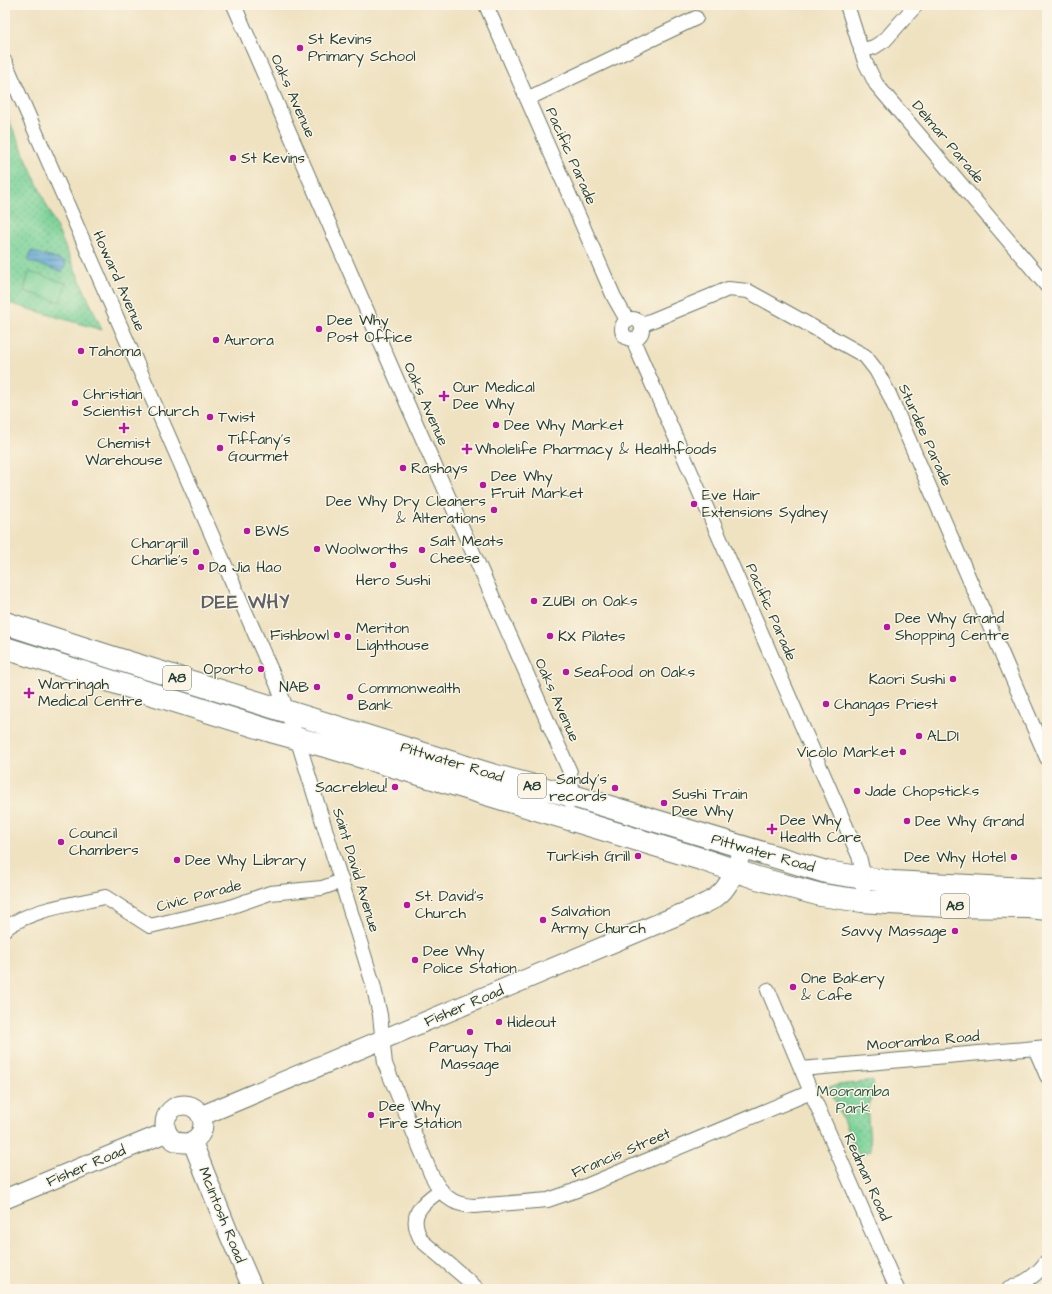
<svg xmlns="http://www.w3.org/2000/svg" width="1052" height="1294" font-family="'Architects Daughter',sans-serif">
<defs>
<pattern id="grass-dots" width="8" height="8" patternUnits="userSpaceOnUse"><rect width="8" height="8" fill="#78d198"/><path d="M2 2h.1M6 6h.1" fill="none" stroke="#62ab7d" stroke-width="1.8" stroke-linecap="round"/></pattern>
<pattern id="water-rules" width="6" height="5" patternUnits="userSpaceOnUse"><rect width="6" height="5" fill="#5ea6d5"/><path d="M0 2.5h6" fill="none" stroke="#4d88ae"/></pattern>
</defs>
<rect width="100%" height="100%" fill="#fcf5e5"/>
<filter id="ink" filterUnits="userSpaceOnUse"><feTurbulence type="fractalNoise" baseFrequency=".025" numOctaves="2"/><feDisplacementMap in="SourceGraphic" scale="8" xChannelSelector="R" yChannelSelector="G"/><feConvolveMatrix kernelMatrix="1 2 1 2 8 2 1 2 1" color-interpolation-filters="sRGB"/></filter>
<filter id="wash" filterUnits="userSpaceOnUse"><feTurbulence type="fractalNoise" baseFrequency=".012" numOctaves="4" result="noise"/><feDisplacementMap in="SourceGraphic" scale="16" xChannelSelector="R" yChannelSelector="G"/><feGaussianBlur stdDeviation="0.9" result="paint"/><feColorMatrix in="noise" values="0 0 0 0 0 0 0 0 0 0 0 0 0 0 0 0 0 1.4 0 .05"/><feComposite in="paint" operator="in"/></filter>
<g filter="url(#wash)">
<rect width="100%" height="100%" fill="#efe2c1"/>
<!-- grass -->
<path fill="url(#grass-dots)" stroke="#4c8766" d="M5,111L102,330L5,302Z
M873,1081L875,1093L867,1108L871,1150L858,1156L829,1086Z"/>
<!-- pitch -->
<path fill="#78d198" stroke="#4c8766" d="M29,272L66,283L60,302L24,291Z"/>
<!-- water -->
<path fill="url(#water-rules)" stroke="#3e7284" d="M31,251L66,262L63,272L28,261Z"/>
</g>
<g filter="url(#ink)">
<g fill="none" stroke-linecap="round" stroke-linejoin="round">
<defs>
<path id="street" d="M234,5L410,410L570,772L573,796L571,802
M486,5L614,297L627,320
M847,5L865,62L876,84L1047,286
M861,51L874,47L885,40L916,5
M5,62L277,684L297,738L373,984L380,1015L385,1064L431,1174C441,1194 450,1205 474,1206L548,1200L574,1191L811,1092
M527,99L696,18
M622 329a10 10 0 1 1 20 0a10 10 0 1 1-20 0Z
M641,325L728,289L748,291L865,356L876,370L889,394L1047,758
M635,339L636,347L859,856L864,878L862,901
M5,929C30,909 74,904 105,897L150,926L227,908L270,893L322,888L342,881
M768,990L811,1092L897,1289
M1035,1048L1047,1076
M801,1069L1047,1047
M441,1190C420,1204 407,1216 422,1241L469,1281L477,1289
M1009,1289C1027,1281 1035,1277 1047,1261"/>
<path id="secondary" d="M165 1124a19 19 0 1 1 38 0a19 19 0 1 1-38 0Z
M201,1116L695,908C701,905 709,902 715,898C731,887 737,865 743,847
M192,1141L229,1234L253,1289
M5,1199L167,1132"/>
<path id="highway" d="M5,623L114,658L492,775L573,796L826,872L892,882L1047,890
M5,648L274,732L332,748L493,796L701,859L757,878L821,895L862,901L889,903L947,906L1029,907L1047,909"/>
</defs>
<!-- street casing -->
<use href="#street" stroke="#687765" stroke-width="16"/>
<!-- secondary casing -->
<use href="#secondary" stroke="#687765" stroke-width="21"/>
<!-- highway casing -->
<use href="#highway" stroke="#687765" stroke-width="24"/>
<!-- street -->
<use href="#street" stroke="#fff" stroke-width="14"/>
<!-- secondary -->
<use href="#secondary" stroke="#fff" stroke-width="19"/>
<!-- highway -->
<use href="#highway" stroke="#fff" stroke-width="22"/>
</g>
</g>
<!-- markers -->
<g fill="#b5179e" stroke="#fcf5e5" stroke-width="1.5">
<circle cx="300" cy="48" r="4"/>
<circle cx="233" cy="158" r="4"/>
<circle cx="319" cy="329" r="4"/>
<circle cx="216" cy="340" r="4"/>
<circle cx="81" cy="351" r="4"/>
<path d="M442 390h4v4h4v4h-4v4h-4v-4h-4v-4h4z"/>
<circle cx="75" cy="403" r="4"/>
<circle cx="210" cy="417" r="4"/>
<circle cx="496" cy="425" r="4"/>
<path d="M122 422h4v4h4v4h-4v4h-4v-4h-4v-4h4z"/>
<circle cx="220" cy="448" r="4"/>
<path d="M465 443h4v4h4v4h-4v4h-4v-4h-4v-4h4z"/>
<circle cx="403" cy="468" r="4"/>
<circle cx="483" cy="485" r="4"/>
<circle cx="694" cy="504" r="4"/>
<circle cx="494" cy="510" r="4"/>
<circle cx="247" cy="531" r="4"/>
<circle cx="317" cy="549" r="4"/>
<circle cx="422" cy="550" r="4"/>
<circle cx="196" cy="552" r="4"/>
<circle cx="393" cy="565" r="4"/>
<circle cx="201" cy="567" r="4"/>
<circle cx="534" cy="601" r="4"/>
<circle cx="887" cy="627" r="4"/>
<circle cx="337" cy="635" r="4"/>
<circle cx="550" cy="636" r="4"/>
<circle cx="348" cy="637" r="4"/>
<circle cx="261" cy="669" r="4"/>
<circle cx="566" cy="672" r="4"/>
<circle cx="953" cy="679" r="4"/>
<circle cx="317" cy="687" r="4"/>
<path d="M27 687h4v4h4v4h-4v4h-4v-4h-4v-4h4z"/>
<circle cx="350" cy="697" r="4"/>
<circle cx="826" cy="704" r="4"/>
<circle cx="919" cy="736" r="4"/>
<circle cx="903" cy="752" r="4"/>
<circle cx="395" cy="787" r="4"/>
<circle cx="615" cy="788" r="4"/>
<circle cx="857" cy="791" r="4"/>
<circle cx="664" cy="803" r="4"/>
<circle cx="907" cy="821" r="4"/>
<path d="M770 823h4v4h4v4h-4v4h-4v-4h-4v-4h4z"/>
<circle cx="61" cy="842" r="4"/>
<circle cx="638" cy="856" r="4"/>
<circle cx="1014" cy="857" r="4"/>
<circle cx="177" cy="860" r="4"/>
<circle cx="407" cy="905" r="4"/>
<circle cx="543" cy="920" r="4"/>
<circle cx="955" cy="931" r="4"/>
<circle cx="415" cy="960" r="4"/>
<circle cx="793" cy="987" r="4"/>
<circle cx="499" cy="1022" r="4"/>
<circle cx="470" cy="1032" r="4"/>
<circle cx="371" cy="1115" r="4"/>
</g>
<g text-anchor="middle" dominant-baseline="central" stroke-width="3" stroke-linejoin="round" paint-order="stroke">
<!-- shield labels -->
<g fill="#fcf5e5" stroke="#617469" stroke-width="1">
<rect x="163" y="666" width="28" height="24" rx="3"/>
<rect x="518" y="774" width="28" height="24" rx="3"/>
<rect x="941" y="894" width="28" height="24" rx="3"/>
</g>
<g font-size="14" font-weight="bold" fill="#1f3d34">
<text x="177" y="678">A8</text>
<text x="532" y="786">A8</text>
<text x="955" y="906">A8</text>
</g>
<!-- poi labels -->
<g font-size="15" fill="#1f3d34" stroke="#fcf5e5" text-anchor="start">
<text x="308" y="39">St Kevins<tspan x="308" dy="17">Primary School</tspan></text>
<text x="241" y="158">St Kevins</text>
<text x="327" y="320">Dee Why<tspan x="327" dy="17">Post Office</tspan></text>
<text x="224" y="340">Aurora</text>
<text x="89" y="351">Tahoma</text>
<text x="453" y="387">Our Medical<tspan x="453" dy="17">Dee Why</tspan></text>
<text x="83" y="394">Christian<tspan x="83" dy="17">Scientist Church</tspan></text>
<text x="218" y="417">Twist</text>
<text x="504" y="425">Dee Why Market</text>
<text x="228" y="439">Tiffany's<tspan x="228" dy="17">Gourmet</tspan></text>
<text x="124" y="443" text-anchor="middle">Chemist<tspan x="124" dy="17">Warehouse</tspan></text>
<text x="475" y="449">Wholelife Pharmacy &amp; Healthfoods</text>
<text x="411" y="468">Rashays</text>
<text x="491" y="476">Dee Why<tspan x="491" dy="17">Fruit Market</tspan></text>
<text x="702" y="495">Eve Hair<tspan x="702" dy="17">Extensions Sydney</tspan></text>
<text x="486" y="501" text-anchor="end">Dee Why Dry Cleaners<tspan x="486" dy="17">&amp; Alterations</tspan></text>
<text x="255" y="531">BWS</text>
<text x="430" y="541">Salt Meats<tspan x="430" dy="17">Cheese</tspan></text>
<text x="188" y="543" text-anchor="end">Chargrill<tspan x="188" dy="17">Charlie's</tspan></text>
<text x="325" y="549">Woolworths</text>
<text x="209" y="567">Da Jia Hao</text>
<text x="393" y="580" text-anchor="middle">Hero Sushi</text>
<text x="542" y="601">ZUBI on Oaks</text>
<text x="895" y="618">Dee Why Grand<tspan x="895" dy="17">Shopping Centre</tspan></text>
<text x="356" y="628">Meriton<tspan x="356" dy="17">Lighthouse</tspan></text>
<text x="329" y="635" text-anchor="end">Fishbowl</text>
<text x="558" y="636">KX Pilates</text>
<text x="253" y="669" text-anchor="end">Oporto</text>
<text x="574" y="672">Seafood on Oaks</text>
<text x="945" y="679" text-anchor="end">Kaori Sushi</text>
<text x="38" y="684">Warringah<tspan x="38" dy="17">Medical Centre</tspan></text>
<text x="309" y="687" text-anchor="end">NAB</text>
<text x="358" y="688">Commonwealth<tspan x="358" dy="17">Bank</tspan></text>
<text x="834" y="704">Changas Priest</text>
<text x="927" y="736">ALDI</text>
<text x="895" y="752" text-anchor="end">Vicolo Market</text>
<text x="607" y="779" text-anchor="end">Sandy's<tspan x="607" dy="17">records</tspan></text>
<text x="387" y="787" text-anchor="end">Sacrebleu!</text>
<text x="865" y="791">Jade Chopsticks</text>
<text x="672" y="794">Sushi Train<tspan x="672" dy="17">Dee Why</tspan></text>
<text x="780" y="820">Dee Why<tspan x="780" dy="17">Health Care</tspan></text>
<text x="915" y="821">Dee Why Grand</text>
<text x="69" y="833">Council<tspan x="69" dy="17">Chambers</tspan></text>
<text x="630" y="856" text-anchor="end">Turkish Grill</text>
<text x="1006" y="857" text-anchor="end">Dee Why Hotel</text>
<text x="185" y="860">Dee Why Library</text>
<text x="415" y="896">St. David’s<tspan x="415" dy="17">Church</tspan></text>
<text x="551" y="911">Salvation<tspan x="551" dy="17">Army Church</tspan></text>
<text x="947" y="931" text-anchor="end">Savvy Massage</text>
<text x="423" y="951">Dee Why<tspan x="423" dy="17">Police Station</tspan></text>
<text x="801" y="978">One Bakery<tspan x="801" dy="17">&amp; Cafe</tspan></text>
<text x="507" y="1022">Hideout</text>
<text x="470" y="1047" text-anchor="middle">Paruay Thai<tspan x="470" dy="17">Massage</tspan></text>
<text x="379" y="1106">Dee Why<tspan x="379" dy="17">Fire Station</tspan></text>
</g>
<!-- street labels -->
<g font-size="15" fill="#1f3d34" stroke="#fcf5e5">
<text transform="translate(293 96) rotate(66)">Oaks Avenue</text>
<text transform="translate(948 142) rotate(50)">Delmar Parade</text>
<text transform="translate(571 156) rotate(66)">Pacific Parade</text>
<text transform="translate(119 281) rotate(66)">Howard Avenue</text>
<text transform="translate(426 404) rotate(66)">Oaks Avenue</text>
<text transform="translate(925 435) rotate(66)">Sturdee Parade</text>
<text transform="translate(771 612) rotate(66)">Pacific Parade</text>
<text transform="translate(557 700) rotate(66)">Oaks Avenue</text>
<text transform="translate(452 762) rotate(17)">Pittwater Road</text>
<text transform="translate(763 853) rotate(16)">Pittwater Road</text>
<text transform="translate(356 870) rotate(73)">Saint David Avenue</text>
<text transform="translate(199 896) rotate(-15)">Civic Parade</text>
<text transform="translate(464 1006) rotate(-23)">Fisher Road</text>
<text transform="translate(923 1041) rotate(-5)">Mooramba Road</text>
<text transform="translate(621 1153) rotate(-23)">Francis Street</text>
<text transform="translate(86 1166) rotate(-23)">Fisher Road</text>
<text transform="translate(867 1177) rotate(66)">Redman Road</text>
<text transform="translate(222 1215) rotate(68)">McIntosh Road</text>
</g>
<!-- park labels -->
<g font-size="15" fill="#315b48" stroke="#fcf5e5">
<text x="853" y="1091">Mooramba<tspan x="853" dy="17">Park</tspan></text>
</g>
<!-- district labels -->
<g font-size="19" font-weight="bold" letter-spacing="1" fill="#5d6267" stroke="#fcf5e5">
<text x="246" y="602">DEE WHY</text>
</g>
</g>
<!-- margin -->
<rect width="1052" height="1294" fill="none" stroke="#fcf5e5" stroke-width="20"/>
</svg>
